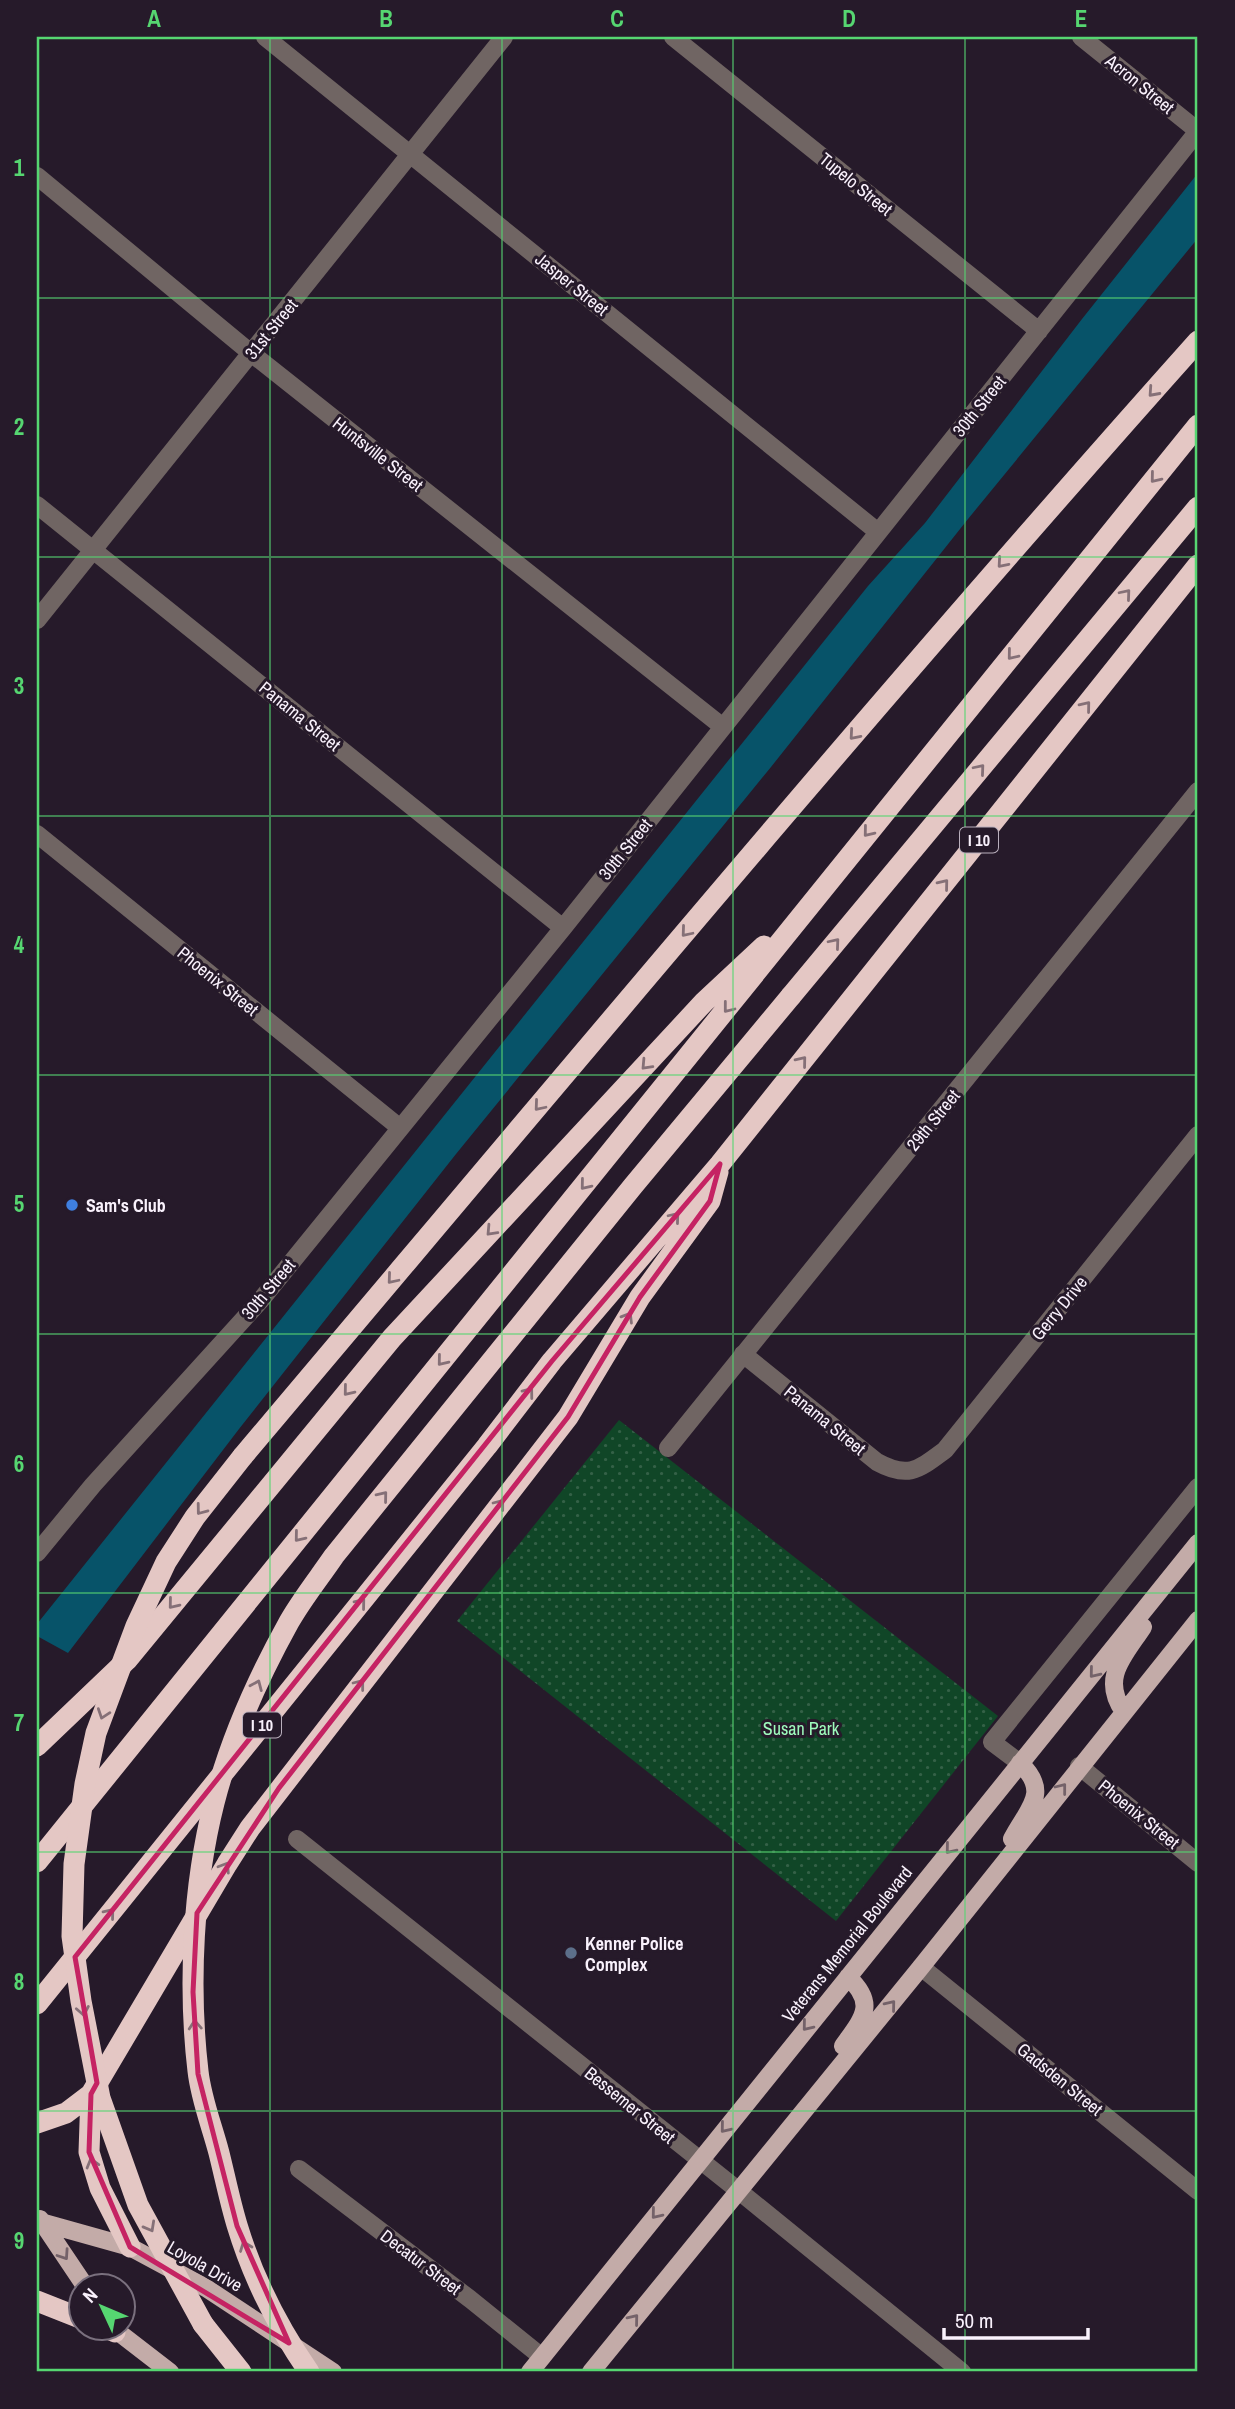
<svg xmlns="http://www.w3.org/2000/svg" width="1235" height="2409" font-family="'Archivo Narrow',sans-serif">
<defs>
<pattern id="park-dots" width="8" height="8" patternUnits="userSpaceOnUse" patternTransform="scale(1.75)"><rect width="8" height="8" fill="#104627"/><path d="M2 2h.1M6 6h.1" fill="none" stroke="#346147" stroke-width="1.8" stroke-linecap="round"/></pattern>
</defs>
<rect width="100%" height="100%" fill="#261a2a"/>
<!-- park -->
<path fill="url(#park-dots)" d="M619,1420L998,1716L836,1921L457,1621Z"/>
<!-- water -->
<path fill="#075369" d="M1198,173V238L968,519L771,767L456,1154L239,1429L68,1653L37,1636V1624L868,586L925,523L1082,319Z"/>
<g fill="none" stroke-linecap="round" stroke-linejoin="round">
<!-- street -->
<path stroke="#706563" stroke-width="18" d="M265,37L878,532
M673,37L1039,331
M1081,37L1198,131
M37,176L251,353L723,727
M37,505L563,928
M37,620L504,37
M37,834L399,1127
M743,1354L877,1462C908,1479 918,1470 945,1450L1198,1135
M668,1448L1198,791
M37,1553L93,1485L260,1301L563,928L1198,131
M1020,1763L992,1742L1198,1487
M1079,1766L1198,1863
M297,1839L739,2191L962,2372
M921,1967L1198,2191
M299,2169L470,2299L542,2357"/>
<!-- primary -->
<path stroke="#c3aba8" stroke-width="18" d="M1124,1712C1100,1678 1124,1656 1143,1627
M1012,1839C1028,1808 1051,1793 1020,1763
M843,2046C863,2018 877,2004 848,1977
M40,2219L85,2286
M37,2221L130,2247L206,2288L333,2372
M113,2328L170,2372
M530,2372L1198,1543
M591,2372L921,1967L1198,1620"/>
<!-- highway -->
<path stroke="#e4c7c4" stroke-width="21" d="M791,996L1198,507
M243,1456C559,1082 872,706 1198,341
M37,1746L127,1660L392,1338L704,1002L764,946
M37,1862L1198,425
M37,2004L487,1446L552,1361L720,1164L1198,565
M91,2094L89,2152L100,2188L130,2247
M37,2123L66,2113L91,2094L227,1864L250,1828L568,1417L640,1297L710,1201L718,1172
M37,2301L80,2318
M203,2324L241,2372
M106,2328L115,2332"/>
<!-- highway-bridge -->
<path stroke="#e4c7c4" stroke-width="21" d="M203,2324L138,2205L100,2098L81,2001L72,1936L74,1864L85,1784L96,1733L136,1626L166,1562L195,1517L243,1456
M309,2372C278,2327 253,2278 237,2225C230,2202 225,2177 219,2153C212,2126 201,2099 198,2071C188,1986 193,1886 214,1803C230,1740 258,1678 289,1622C302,1599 319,1578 334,1556L633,1186L791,996"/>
</g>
<!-- one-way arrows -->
<defs><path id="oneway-chevron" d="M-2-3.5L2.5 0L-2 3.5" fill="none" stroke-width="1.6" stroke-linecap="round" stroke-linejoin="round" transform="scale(1.75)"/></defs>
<g stroke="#857077">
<use href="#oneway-chevron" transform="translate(1153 392) rotate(132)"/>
<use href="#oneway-chevron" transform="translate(1155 478) rotate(129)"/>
<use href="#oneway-chevron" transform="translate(1002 563) rotate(131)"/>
<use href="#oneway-chevron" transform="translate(1126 594) rotate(-50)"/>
<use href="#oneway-chevron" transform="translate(1012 655) rotate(129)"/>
<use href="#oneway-chevron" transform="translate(1086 706) rotate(-51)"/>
<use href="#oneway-chevron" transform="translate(854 735) rotate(131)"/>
<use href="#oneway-chevron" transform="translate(980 769) rotate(-50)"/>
<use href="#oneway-chevron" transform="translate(868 832) rotate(129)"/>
<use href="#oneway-chevron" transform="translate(944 884) rotate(-51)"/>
<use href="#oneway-chevron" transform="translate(686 932) rotate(130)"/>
<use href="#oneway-chevron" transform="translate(835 943) rotate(-50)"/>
<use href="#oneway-chevron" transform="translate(728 1008) rotate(128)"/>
<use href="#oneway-chevron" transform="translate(802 1061) rotate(-51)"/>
<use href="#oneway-chevron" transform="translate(646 1065) rotate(133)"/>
<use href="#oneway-chevron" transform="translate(539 1106) rotate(130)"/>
<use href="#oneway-chevron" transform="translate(585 1185) rotate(129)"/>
<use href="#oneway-chevron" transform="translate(675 1217) rotate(-50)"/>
<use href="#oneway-chevron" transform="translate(491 1231) rotate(133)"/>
<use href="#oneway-chevron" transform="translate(392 1279) rotate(130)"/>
<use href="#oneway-chevron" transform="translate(628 1317) rotate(-59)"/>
<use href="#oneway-chevron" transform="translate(442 1361) rotate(129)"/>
<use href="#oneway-chevron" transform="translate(348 1391) rotate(129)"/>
<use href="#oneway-chevron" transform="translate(529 1392) rotate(-53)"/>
<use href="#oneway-chevron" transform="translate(383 1496) rotate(-51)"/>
<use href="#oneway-chevron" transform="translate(500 1504) rotate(-52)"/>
<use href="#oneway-chevron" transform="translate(201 1510) rotate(127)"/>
<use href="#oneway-chevron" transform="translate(299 1537) rotate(129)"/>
<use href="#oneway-chevron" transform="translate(361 1603) rotate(-51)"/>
<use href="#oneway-chevron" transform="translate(173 1604) rotate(129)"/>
<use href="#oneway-chevron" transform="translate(360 1684) rotate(-52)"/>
<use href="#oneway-chevron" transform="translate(257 1685) rotate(-67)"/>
<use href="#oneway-chevron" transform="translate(103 1714) rotate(109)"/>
<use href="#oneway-chevron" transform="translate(225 1867) rotate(-58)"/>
<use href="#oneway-chevron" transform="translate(110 1913) rotate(-51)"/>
<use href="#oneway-chevron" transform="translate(83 2011) rotate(79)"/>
<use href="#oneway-chevron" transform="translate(195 2025) rotate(-94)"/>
<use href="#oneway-chevron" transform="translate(92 2163) rotate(-106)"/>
<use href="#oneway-chevron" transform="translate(150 2227) rotate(61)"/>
<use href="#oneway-chevron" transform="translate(245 2246) rotate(-111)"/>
</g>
<g stroke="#746269">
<use href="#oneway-chevron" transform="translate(1094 1673) rotate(129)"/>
<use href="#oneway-chevron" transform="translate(1062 1788) rotate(-52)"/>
<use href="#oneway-chevron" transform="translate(950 1849) rotate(129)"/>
<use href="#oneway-chevron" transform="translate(891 2005) rotate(-51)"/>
<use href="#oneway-chevron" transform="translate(807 2026) rotate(129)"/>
<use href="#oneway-chevron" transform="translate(725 2128) rotate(129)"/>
<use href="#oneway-chevron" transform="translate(656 2214) rotate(129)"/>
<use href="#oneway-chevron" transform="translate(64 2255) rotate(56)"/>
<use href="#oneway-chevron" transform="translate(634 2319) rotate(-51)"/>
</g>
<!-- marked area -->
<path fill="none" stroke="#c52363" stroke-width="5" stroke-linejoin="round" d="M720,1164L710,1201L640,1297L568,1417L279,1788L197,1913L193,1992L198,2074L237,2226L289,2343L130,2247L89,2152L91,2094L97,2083L75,1957L552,1361Z"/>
<!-- grid -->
<path fill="none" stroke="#56d671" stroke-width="2" stroke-opacity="0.55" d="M270,37V2372M502,37V2372M733,37V2372M965,37V2372M37,298H1198M37,557H1198M37,816H1198M37,1075H1198M37,1334H1198M37,1593H1198M37,1852H1198M37,2111H1198"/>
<!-- markers -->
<circle fill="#3f7fe0" stroke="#261a2a" stroke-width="2.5" cx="72" cy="1205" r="7"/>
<circle fill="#5c6f8a" stroke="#261a2a" stroke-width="2.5" cx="571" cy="1953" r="7"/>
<g text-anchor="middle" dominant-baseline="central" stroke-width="6" stroke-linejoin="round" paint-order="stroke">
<!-- shield labels -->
<g fill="#261a2a" stroke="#bab0bd" stroke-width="2">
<rect x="960" y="827.5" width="38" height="25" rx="5"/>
<rect x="243" y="1712.5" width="38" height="25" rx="5"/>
</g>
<g font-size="16" font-weight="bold" fill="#f9f1fc">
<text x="979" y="840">I 10</text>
<text x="262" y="1725">I 10</text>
</g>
<!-- street labels -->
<g font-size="18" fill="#f9f1fc" stroke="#261a2a">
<text transform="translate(1140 84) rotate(39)">Acron Street</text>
<text transform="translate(856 184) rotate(39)">Tupelo Street</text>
<text transform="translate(572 284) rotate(39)">Jasper Street</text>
<text transform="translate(271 329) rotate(-51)">31st Street</text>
<text transform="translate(979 406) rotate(-51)">30th Street</text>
<text transform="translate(378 454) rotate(38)">Huntsville Street</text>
<text transform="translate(300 716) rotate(39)">Panama Street</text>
<text transform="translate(625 849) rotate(-51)">30th Street</text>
<text transform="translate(218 981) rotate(39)">Phoenix Street</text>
<text transform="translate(933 1120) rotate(-51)">29th Street</text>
<text transform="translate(268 1289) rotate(-50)">30th Street</text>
<text transform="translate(1059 1308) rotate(-51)">Gerry Drive</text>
<text transform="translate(825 1420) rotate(39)">Panama Street</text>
<text transform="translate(1139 1814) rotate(39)">Phoenix Street</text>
<text transform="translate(847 1944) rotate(-51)">Veterans Memorial Boulevard</text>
<text transform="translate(1060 2079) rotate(39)">Gadsden Street</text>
<text transform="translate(630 2105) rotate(39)">Bessemer Street</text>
<text transform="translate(421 2262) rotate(37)">Decatur Street</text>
<text transform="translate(205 2266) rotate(30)">Loyola Drive</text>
</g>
<!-- poi labels -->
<g font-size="18" font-weight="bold" fill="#f9f1fc" stroke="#261a2a" text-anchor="start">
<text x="86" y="1205">Sam's Club</text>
<text x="585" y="1943">Kenner Police<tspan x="585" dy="21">Complex</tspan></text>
</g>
<!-- park labels -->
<g font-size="18" fill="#9efbbd" stroke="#261a2a">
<text x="801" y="1728">Susan Park</text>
</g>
</g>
<!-- border -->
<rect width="1235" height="2409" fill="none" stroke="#261a2a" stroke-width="77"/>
<!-- north arrow -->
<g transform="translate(102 2307) rotate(314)"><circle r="33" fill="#261a2a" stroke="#7a707e" stroke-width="2"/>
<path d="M0-5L12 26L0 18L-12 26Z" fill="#56d671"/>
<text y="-10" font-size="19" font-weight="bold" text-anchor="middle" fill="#f9f1fc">N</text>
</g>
<!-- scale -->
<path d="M944 2328v10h144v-10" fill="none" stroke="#f9f1fc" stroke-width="3.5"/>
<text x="955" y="2328" font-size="21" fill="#f9f1fc" stroke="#261a2a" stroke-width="5" paint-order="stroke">50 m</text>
<rect x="38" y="38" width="1158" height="2332" fill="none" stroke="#56d671" stroke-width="2.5"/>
<g font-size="23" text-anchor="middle" font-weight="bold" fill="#56d671">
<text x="154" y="27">A</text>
<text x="386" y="27">B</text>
<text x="617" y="27">C</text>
<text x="849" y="27">D</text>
<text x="1081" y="27">E</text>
<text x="19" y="176">1</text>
<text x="19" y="435">2</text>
<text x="19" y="694">3</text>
<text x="19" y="953">4</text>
<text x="19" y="1212">5</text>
<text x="19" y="1472">6</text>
<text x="19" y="1731">7</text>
<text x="19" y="1990">8</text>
<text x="19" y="2249">9</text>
</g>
</svg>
